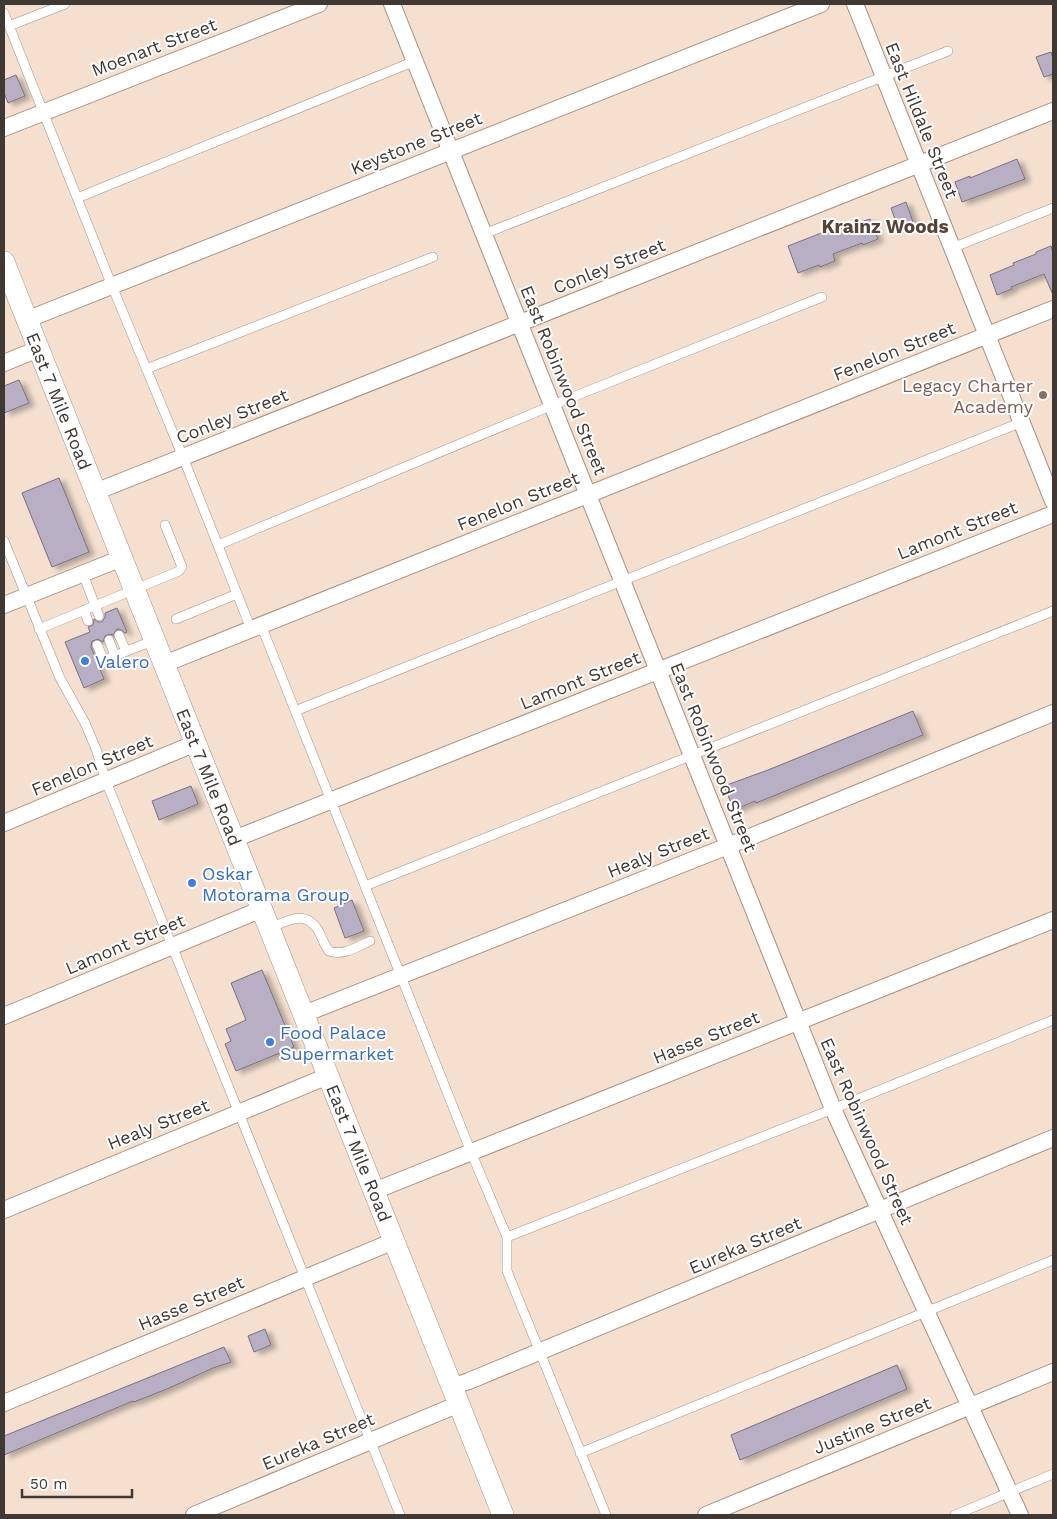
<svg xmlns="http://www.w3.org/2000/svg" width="1057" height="1519" font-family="'Work Sans',sans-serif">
<defs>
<filter id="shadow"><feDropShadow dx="5.5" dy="3" stdDeviation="2.5" flood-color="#0004"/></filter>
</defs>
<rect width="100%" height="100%" fill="#f5e0d0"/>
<!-- building -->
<path fill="#b9afc5" stroke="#786f83" filter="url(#shadow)" d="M1051,52L1053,58V74L1044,77L1036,57Z
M16,75L25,96L8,103L4,93V80Z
M1017,159L1025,179L962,202L955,182L970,176V178Z
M906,202L913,222L898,228L891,208Z
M870,219L878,239L863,245L862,243L833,254L835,261L820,267L819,265L798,273L788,246L824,232L825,234Z
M1051,246L1053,253V295L1044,274L1011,287L1012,289L997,295L990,275L1014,265L1013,263L1036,254V252Z
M19,380L29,403L4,413V386Z
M59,478L89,552L52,567L22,493Z
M117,608L127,632L125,633L122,630L117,629L113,635L110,634L105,636L103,642L98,639L92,641L91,647L104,679L84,688L65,642L90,632L88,627L93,625L94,619L98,622H102L105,617V613Z
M913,711L923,735L756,803L755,801L734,810L724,786L768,770Z
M191,786L198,804L159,820L152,801Z
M352,900L364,931L345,938L334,908Z
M262,970L294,1047L236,1071L225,1044L231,1041L226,1029L246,1020L231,983Z
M265,1329L271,1345L254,1352L248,1336Z
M224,1347L231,1362L213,1368L167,1389L134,1402L133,1401L4,1455V1436Z
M897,1365L907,1389L740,1460L731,1435Z"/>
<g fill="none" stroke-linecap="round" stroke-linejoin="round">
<defs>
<path id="service" d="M4,13L112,286L183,457L251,629
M9,26L65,4
M77,198L415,61
M484,234L948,51
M952,248L1053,208
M146,369L433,257
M4,541L60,678L85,723L96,749L106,781L400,1515
M218,545L553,405L822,297
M83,574L99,616
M84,610L88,621
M176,619L237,594
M261,625L471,1152L507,1237V1271L606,1515
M39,629L179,571L182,567L165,525
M119,635L126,651
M109,640L115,656
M97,645L104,660L155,640
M295,711L1022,422
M365,886L1053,611
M270,928C287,921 305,909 318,930C322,937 324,945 329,951C343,956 357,947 370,941
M507,1237L833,1109L1053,1020
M580,1453L1053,1260
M955,1515L1053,1474"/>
<path id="minor" d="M392,4L833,1109L1020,1515
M855,4L1053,501
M4,128L319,4
M26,320L821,4
M4,363L38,349
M95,492L1053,111
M4,605L122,558
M164,664L1053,309
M4,823L196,743
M234,839L1053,514
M304,1014L728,846L1053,713
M4,1016L262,909
M374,1191L1053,920
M4,1210L328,1076
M451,1387L469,1381L1053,1138
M4,1403L394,1241
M194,1515L459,1404
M706,1515L1053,1372"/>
<path id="tertiary" d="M4,262L503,1515"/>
</defs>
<!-- service casing -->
<use href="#service" stroke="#a49081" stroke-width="10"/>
<!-- minor casing -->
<use href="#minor" stroke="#a49081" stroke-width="18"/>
<!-- tertiary casing -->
<use href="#tertiary" stroke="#a49081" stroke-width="22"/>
<!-- service -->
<use href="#service" stroke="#fff" stroke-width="9"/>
<!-- minor -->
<use href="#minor" stroke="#fff" stroke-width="16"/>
<!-- tertiary -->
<use href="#tertiary" stroke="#fff" stroke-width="21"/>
</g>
<!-- markers -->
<circle fill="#8d6e63" stroke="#fff" stroke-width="2" cx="1043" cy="395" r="5"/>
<g fill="#3f7fe0" stroke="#fff" stroke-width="2">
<circle cx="85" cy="661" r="5"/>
<circle cx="192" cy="883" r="5"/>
<circle cx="270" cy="1042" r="5"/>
</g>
<g text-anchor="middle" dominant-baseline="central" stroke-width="4" stroke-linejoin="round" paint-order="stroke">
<!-- street labels -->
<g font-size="18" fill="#403832" stroke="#fff">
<text transform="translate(154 47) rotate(-21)">Moenart Street</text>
<text transform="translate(922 120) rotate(68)">East Hildale Street</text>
<text transform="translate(416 143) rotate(-22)">Keystone Street</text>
<text transform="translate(609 266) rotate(-22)">Conley Street</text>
<text transform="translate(894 351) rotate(-22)">Fenelon Street</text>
<text transform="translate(564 380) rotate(68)">East Robinwood Street</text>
<text transform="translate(59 401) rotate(68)">East 7 Mile Road</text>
<text transform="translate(232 416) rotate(-22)">Conley Street</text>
<text transform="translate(518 501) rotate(-22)">Fenelon Street</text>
<text transform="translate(957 530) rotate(-22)">Lamont Street</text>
<text transform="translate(580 680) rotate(-22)">Lamont Street</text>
<text transform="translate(714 757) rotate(68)">East Robinwood Street</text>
<text transform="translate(92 765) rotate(-23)">Fenelon Street</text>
<text transform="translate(209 777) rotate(68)">East 7 Mile Road</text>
<text transform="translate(658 852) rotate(-22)">Healy Street</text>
<text transform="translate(125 944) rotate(-23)">Lamont Street</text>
<text transform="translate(706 1037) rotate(-22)">Hasse Street</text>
<text transform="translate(158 1124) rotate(-22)">Healy Street</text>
<text transform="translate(867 1131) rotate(66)">East Robinwood Street</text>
<text transform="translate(359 1153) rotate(68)">East 7 Mile Road</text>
<text transform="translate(745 1245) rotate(-23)">Eureka Street</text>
<text transform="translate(191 1303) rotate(-23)">Hasse Street</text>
<text transform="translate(872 1425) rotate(-22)">Justine Street</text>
<text transform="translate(318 1441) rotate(-23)">Eureka Street</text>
</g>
<!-- education labels -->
<g font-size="18" fill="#785e54" stroke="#fff" text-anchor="end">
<text x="1033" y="385">Legacy Charter<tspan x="1033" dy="21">Academy</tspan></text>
</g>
<!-- shop labels -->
<g font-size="18" fill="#366cbe" stroke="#fff" text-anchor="start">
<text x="95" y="661">Valero</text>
<text x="202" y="873">Oskar<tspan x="202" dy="21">Motorama Group</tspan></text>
<text x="280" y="1032">Food Palace<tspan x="280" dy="21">Supermarket</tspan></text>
</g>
<!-- neighbourhood labels -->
<g font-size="19" font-weight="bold" fill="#544336" stroke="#fff">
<text x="885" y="226">Krainz Woods</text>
</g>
</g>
<!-- border -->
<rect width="1057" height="1519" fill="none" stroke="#403832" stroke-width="10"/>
<!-- scale -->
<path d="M22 1489v8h110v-8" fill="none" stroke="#403832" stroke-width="2.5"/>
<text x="30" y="1489" font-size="15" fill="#403832" stroke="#ffffff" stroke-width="4" paint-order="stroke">50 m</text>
</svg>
